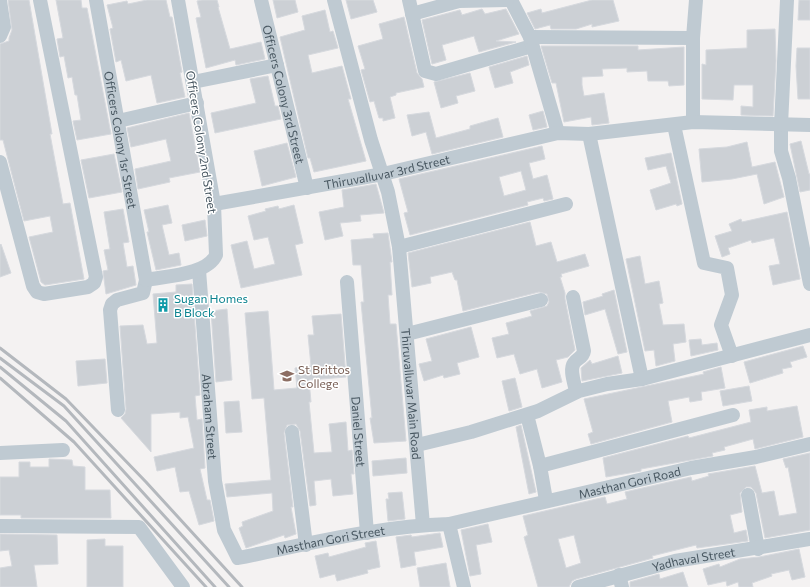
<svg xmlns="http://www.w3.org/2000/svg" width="810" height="587" font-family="Commissioner,sans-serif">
<rect width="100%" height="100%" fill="#f4f2f2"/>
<!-- building -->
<path fill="#ccd0d5" stroke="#d6d9de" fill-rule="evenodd" d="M8,0H29L52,134H50L63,204L70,203L84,279L45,285L41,282L29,237L53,232L50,216L24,221L3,140H0V44L9,41V38L12,30Z
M56,0H81L82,8H87L111,134L77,140L73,121L81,120L77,95H75L72,77L68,78L64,56L60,57L57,39L63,38Z
M147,0H166L170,17H172L182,72L180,73L185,97L157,103L151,75L126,81L121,60L116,62L110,29L113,28L107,5L127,1L128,4Z
M202,0H217L219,7H218L230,49L261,42L265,59L236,65L235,60L206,68L196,18L201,17L197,1Z
M273,0H295L298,12L277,18Z
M346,0H373L377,12L351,19Z
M592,0H613L619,21L592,27V24L576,29H551L550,25L535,29L527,13L541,9L542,13Z
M799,0H810V20H798Z
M482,9L485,14L506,9L519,34L496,41L516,42L479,52L474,36L442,45L446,60L432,64L422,20L460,10L462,15Z
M325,10L330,32L333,31L338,48L308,55L312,73L342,66L351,99H348L366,161L314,172L310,158H308L280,37L305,30L302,16Z
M404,17L417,73L422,79L424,87L396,93V95L390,97L395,118L383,121V118H379L374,101L370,102L361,70L365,69L358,46L383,39L379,24Z
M775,29L776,61L773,116L741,115V106L753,107V85H734L733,100L702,99V64L706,65V50L747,48V30Z
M541,46H638V50L684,47V85L669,86L668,81H648L647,71L627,72V68L602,69L603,76L582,77V85L584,96L604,93L609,123L592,125L591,117L564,122L556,83H552Z
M797,48H810V99H798L796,66Z
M527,56L529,65L510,72L513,83L495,88L489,67Z
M470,73L475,91L456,96L458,103L441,108L434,82Z
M268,76L275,106H278L281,119L215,133L211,113L256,103L250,79Z
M543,111L547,127L533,130L529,115Z
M429,112L436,138L470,129V126L498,118L503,137L432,154L426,132L412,136L407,115Z
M189,113L200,172L169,178L170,182L138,189L135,169L171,161L166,139L131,147L127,128Z
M801,141L809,174H810V190L800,192L790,144Z
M747,142L752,167L775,162L784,197L764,204L757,174L732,179L702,182L699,149L727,147Z
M287,143L296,177L262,186L254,151Z
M542,146L545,159L529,163L533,179L547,175L553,199L544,201L543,198L527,202L528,205L410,235L404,213L408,212L399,179ZM521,171L526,190L504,196L499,177Z
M671,153L682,204L677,206L676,204L656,210L650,190L671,183L666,166L648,170L645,158Z
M114,154L122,192L89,198L81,160Z
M376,184L384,213L360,215L361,221L340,223L343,236L325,240L319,212L344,207L342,190Z
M168,205L172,223L162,225L169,255L179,253L181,265L156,270L147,232H149L144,210Z
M294,205L303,243L295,245L302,275L241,288L231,245L247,241L254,269L275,264L268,237L254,240L248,216L266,211L265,209L278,206L279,209Z
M123,209L129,242L123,243L127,267L133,266L136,285L106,294L103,271L108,270L104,250L110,249L104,212Z
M787,212L800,279L773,285L769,266L780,264L774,238L752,243L751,240L728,248L730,254L722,257L715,236L732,231L729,224L741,219L742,222Z
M205,220L207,236L185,241L182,225Z
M530,222L536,246L551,242L557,262L585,254L589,266L561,274L562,277H560L565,293V299L575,350L568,357L556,360L562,382L542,388L537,369L520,374L514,354L497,358L492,338L509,334L506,323L532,316L530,311L547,306L549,302L547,294L539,292L463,311L457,280H455L452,272L430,277L431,283L412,287L408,253Z
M388,233L392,262H390L392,295H388L390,324H396L406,441L374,443L370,418H372L361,302H364L361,265H353L351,240L374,238L373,234Z
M1,244L11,273L0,277V245Z
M640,256L645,284L659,281L663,303L659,304L663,325L684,324L686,342L673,344L675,361L656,366L654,350L645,351L626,259Z
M192,284L200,395L195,396L197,420L202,419L205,468L200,469L207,500H210L214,521L199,525L189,491L180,492L175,467L157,471L154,457L194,448L188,417L180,418V412L151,414V452L121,418L125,414L126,409L120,326L143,325L147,344L157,343L153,294L176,292V285Z
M614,290L627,352L618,354L605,309L585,315L583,302L603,296L602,294Z
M227,309L232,380L216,382L211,311Z
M268,311L274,390L297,388L295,368L311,366L308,335H314L312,316L341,314L346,377L309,380L311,402H309L314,453L332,452L329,424L346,422L348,451L352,450L354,474H351L353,494L333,496L331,479L314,481L316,505L310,506L300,431L296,424L287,425L284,433L293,507H291L296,534L285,538L284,535L246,548L239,528L243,526L242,522L273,511L272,493L227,497L225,484L271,480L264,398L252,399L245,313Z
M471,327L479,357L457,363L460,374L444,378L443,375L424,381L419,364L432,361L426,339Z
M701,339L702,345L717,343L718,350L691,356L689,340Z
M803,346L807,357L790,362L792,367L782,369L783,373L750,383L744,362Z
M618,356L622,373L582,381L581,368L590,360L592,364Z
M105,359L107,383L78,386L76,361Z
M721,367L725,388L701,392L702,400L690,402L689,397L668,401L672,422L591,444L588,434L593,432L584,399L704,374L703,372Z
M515,378L522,407L509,411L502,381Z
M749,386L752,401L723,406L720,391Z
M239,401L242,432L226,433L224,402Z
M797,406L803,437L755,449L753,439L724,447L725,450L712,453L713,456L641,469V471L606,477L603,458L688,436L689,438L751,422L749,410L767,407V411Z
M521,425L536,492L529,494L516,427Z
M810,453V530L765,538L756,493L751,487H746L740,493L742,512L730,515L734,533L746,530L748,541L697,548L696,545L652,556L653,558L576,579L572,581L569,587H538L524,537L528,535L523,516L605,497L607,504L627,499L625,492L691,477L692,481L709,476L708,474L755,466L762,493L774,491L779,516L797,513L788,467L786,468L783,459ZM574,535L581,563L566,568L558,539Z
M406,458L407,473L373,476L372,461Z
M49,459L72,460L73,466L85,467V490H110L111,518H21V515H0V477H19V462H30V467H49Z
M402,492L405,519L388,521L386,499H389L388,493Z
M488,524L492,542L476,545L481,574L470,576L461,530Z
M440,533L443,547L414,552L416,565L401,568L396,537L411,535L412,537Z
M0,534L57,535L58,564L34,565L37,587H0V568L12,566L9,550L0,551Z
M105,539V546H123V587H87V540Z
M376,541L380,567L367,570L368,573L337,581L335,574L320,578L315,556L328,553L329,557L366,547L365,543Z
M799,549L805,577L792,580L789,570L771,574L772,576L752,583L753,587H739L738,582L727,586L726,581L708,585L703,569L719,564L720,567L740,559L759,557Z
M446,563L450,587H420L417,568Z
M683,572L688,587H630V582L659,574L660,579Z"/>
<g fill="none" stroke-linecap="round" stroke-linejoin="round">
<!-- minor -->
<g stroke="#bfcad2" stroke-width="14">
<path id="s1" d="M96,0L146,280L143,293L117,300L112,304L110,310L118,410"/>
<path id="s2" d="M261,0L307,188"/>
<path id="s3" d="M334,0L371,140L388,192L399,247L423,525"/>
<path d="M409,0L425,71L436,74L532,46"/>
<path d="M511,0L530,37L558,133"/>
<path d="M787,0L781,125V151L789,178L810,284"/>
<path d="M0,1L4,27L0,36"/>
<path d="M412,14L459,1L507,0"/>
<path d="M530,37L693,38"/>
<path d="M193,82L277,65"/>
<path d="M118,121L197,103"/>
<path d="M693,122V38L696,0"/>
<path d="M674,125L704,263L727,268L732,295L721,325L732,356"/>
<path d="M589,134L642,379"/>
<path d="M0,162L33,286L37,292L44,294L88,287L94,283L96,277L40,0"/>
<path id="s4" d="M214,204L383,174L558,133L589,134L693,122L810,125"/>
<path d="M399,247L566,204"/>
<path id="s5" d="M199,270L215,481L224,530L238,558C308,544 378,526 449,524L691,468L756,457L810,444"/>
<path d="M146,280C166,276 207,275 216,255L214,204L178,0"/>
<path id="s6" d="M347,282L367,533"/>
<path d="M573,297L584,351C583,358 577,358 574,363C569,370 575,384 576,392"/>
<path d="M407,334L541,300"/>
<path d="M527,415L540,466"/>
<path d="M292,432L306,545"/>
<path d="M417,445L471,432L538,411L579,391L607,384L642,379L810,335"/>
<path d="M0,453L63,450"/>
<path d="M748,495L758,549"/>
<path d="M546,500L540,466L733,415"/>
<path d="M449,524L464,587"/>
<path d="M0,526L139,527L183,587"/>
<path d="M619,575L622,587"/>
<path id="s7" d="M578,587L675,561L810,539"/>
</g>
<!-- rail -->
<path stroke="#b4b8bd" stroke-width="3" d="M0,348L66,399L146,482L242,587
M0,358L64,406L229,587
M0,367L66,421L215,587
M0,378L74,442L206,587"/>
</g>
<!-- icons -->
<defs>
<symbol id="building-bare" viewBox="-9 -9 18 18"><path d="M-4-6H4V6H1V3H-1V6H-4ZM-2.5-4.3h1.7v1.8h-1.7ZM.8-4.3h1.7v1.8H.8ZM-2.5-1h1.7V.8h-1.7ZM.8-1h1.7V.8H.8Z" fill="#0f9aa8" stroke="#fff" stroke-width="2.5" paint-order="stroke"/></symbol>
<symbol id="university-bare" viewBox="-9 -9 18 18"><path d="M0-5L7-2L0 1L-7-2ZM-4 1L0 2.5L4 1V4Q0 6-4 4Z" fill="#8d6e63" stroke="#fff" stroke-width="2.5" paint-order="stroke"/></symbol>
</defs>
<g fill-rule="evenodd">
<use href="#building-bare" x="153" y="295" width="20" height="20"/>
<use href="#university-bare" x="277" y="366" width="20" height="20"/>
</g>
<g text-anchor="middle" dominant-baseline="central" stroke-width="3" stroke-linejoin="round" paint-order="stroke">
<!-- street labels -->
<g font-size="12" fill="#485761" stroke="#fff">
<text stroke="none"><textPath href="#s2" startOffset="97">Officers Colony 3rd Street</textPath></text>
<text stroke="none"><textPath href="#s1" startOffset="142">Officers Colony 1sr Street</textPath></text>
<text transform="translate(202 142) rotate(81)">Officers Colony 2nd Street</text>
<text stroke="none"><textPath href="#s4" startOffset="176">Thiruvalluvar 3rd Street</textPath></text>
<text stroke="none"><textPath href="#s3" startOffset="403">Thiruvalluvar Main Road</textPath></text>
<text stroke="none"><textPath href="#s5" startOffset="147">Abraham Street</textPath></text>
<text stroke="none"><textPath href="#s6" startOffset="150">Daniel Street</textPath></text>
<text stroke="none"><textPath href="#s5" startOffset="692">Masthan Gori Road</textPath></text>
<text stroke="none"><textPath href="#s5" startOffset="387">Masthan Gori Street</textPath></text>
<text stroke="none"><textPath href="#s7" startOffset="119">Yadhaval Street</textPath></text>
</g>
<!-- culture labels -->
<g font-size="12" fill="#0d838f" stroke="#fff" text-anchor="start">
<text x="174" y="298">Sugan Homes<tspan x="174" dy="14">B Block</tspan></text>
</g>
<!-- education labels -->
<g font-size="12" fill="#785e54" stroke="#fff" text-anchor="start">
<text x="298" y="369">St Brittos<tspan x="298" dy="14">College</tspan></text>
</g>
</g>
</svg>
